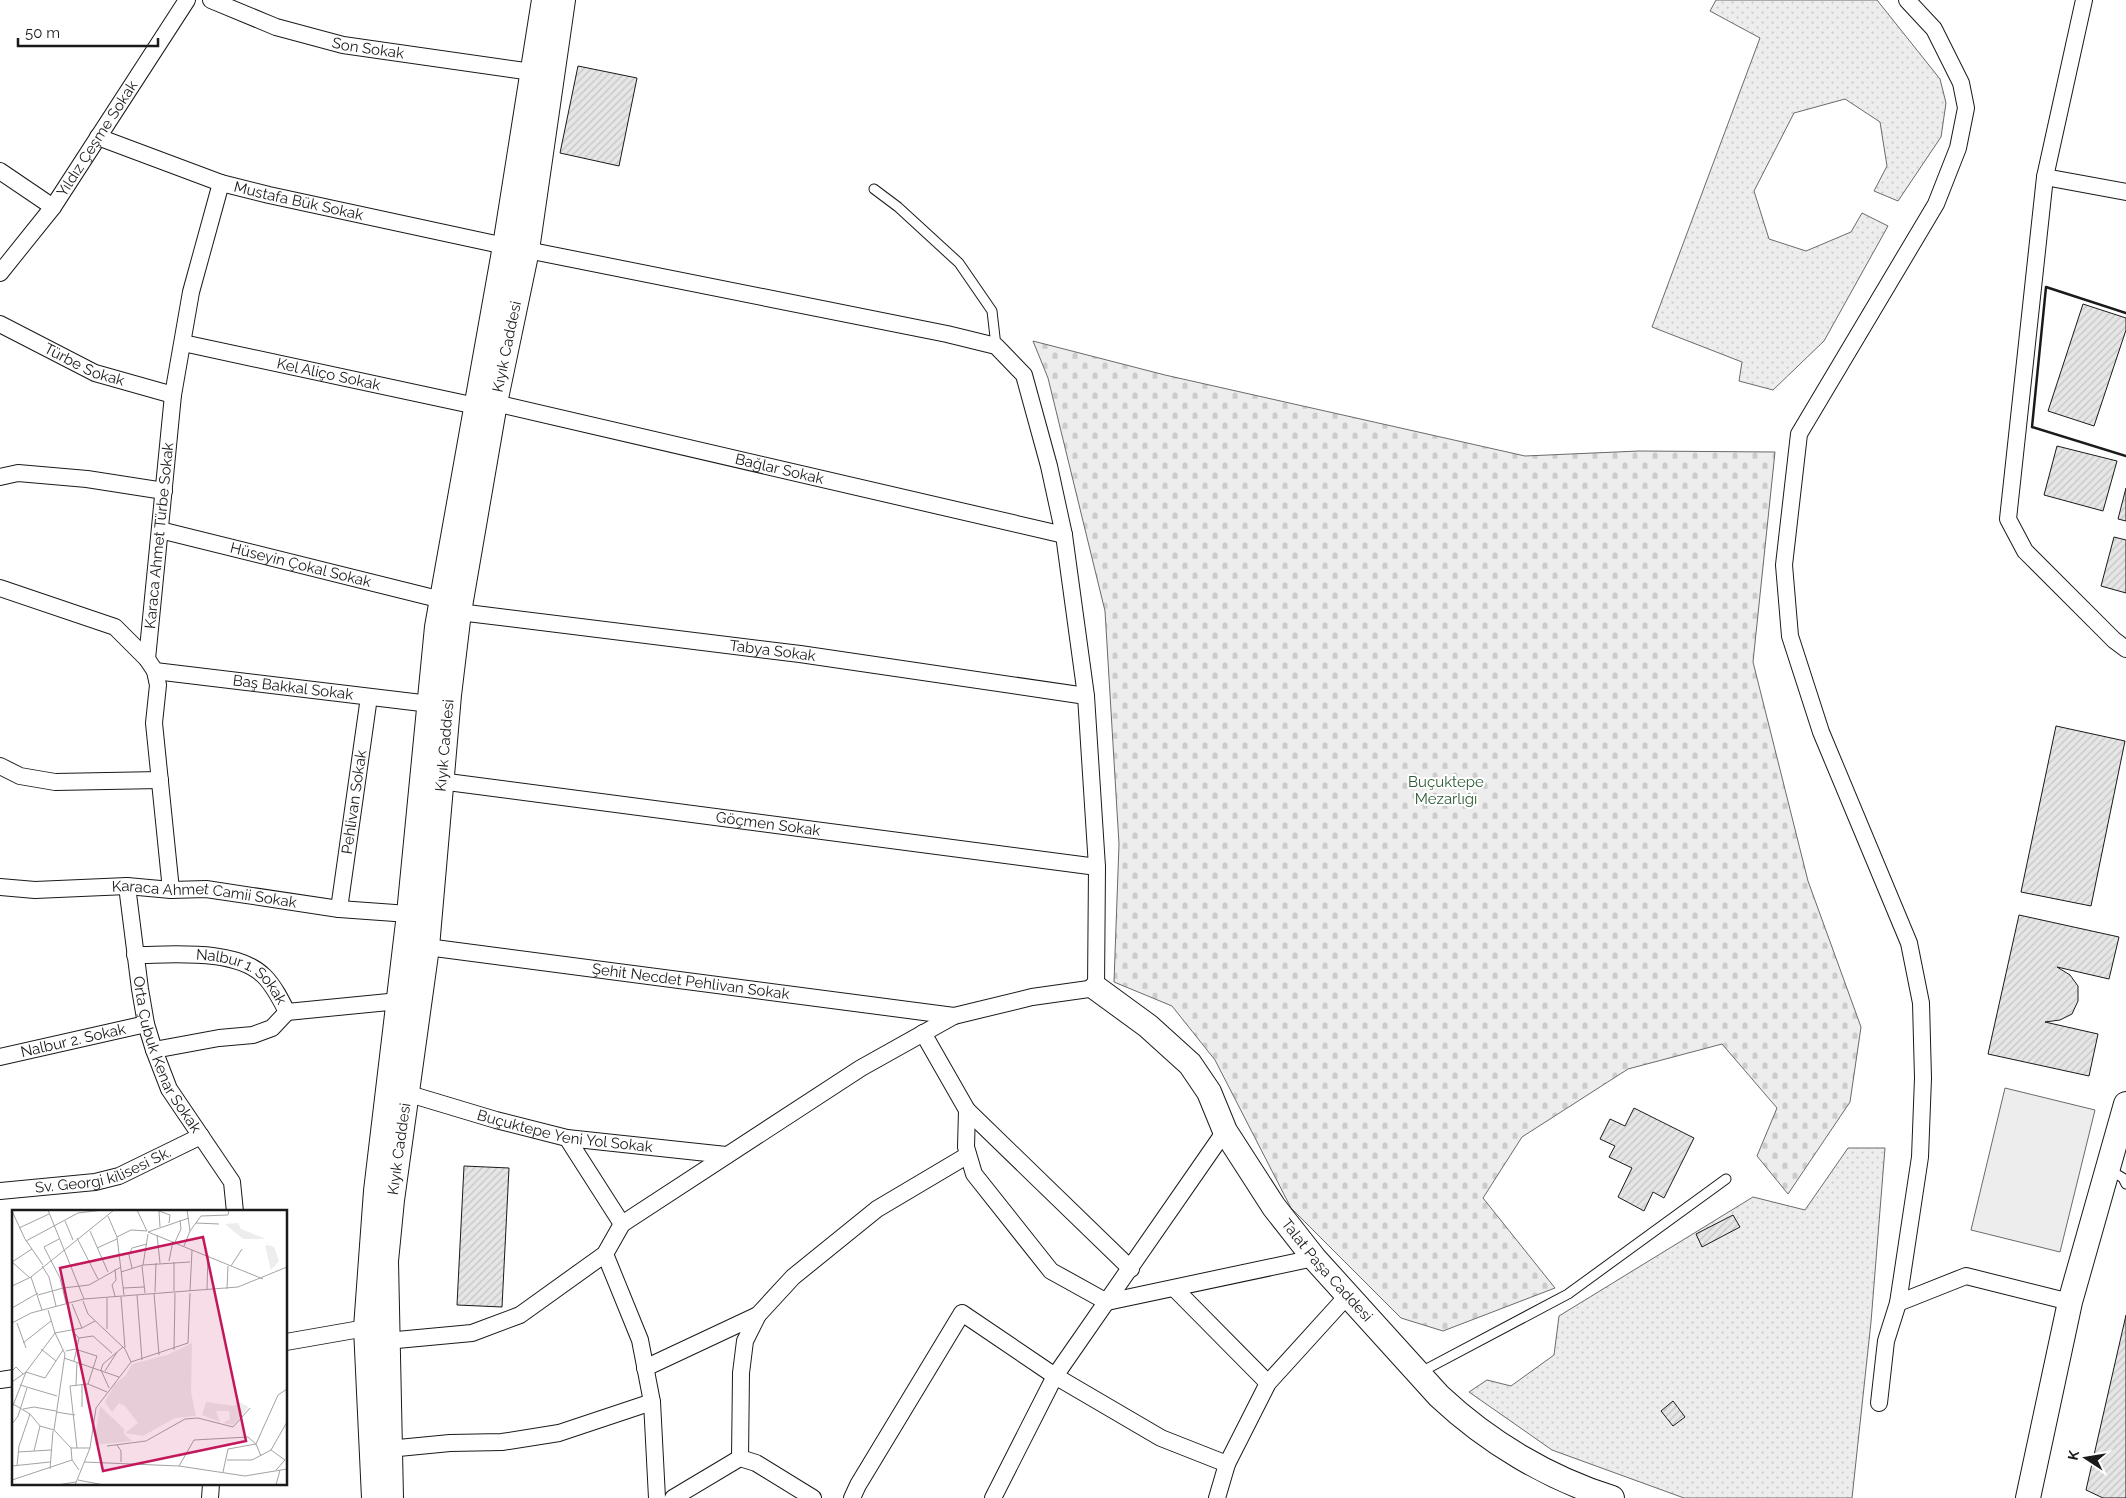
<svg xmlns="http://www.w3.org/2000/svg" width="2126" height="1498" font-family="Raleway,sans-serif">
<defs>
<pattern id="grass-dots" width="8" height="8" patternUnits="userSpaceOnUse" patternTransform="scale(1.25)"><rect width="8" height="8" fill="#ededed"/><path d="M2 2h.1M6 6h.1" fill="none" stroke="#cbcbcb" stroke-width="1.8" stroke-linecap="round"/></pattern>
<pattern id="cemetery-stones" width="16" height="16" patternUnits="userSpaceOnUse" patternTransform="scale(1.25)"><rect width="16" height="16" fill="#ededed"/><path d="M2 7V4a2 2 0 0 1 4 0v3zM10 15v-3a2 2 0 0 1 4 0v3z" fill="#cbcbcb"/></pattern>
<pattern id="building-hatch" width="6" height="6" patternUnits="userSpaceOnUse" patternTransform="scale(1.25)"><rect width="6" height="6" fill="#e6e6e6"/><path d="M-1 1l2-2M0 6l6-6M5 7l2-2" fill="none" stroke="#c5c5c5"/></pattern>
</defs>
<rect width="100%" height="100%" fill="#fff"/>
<!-- grass -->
<path fill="url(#grass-dots)" stroke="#6a6a6a" d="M1716,0H1877L1940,79L1946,103L1941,137L1898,201L1874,191L1887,166L1880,122L1845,99L1794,113L1754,191L1769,239L1806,251L1851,232L1862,213L1888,226L1824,341L1773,390L1739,381L1742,362L1652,327L1760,38L1710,11Z
M1848,1148H1885L1871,1322L1852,1498H1684L1552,1450L1469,1392L1487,1380L1511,1386L1554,1355L1559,1316L1753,1197L1805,1210Z"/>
<!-- cemetery -->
<path fill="url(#cemetery-stones)" stroke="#6a6a6a" d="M1033,341L1165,375L1525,456L1639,451L1775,452L1753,662L1808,881L1861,1027L1850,1102L1788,1194L1757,1156L1777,1108L1722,1044L1628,1069L1522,1137L1483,1198L1555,1288L1443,1331L1401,1318L1291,1208L1215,1060L1172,1006L1114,982L1119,844L1105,611L1048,378Z"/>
<!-- pitch -->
<path fill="#ededed" stroke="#6a6a6a" d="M2005,1088L2095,1110L2060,1252L1971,1230Z"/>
<!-- building -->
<path fill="url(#building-hatch)" stroke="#1a1a1a" d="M578,66L637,78L619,166L560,153Z
M2083,304L2126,318V330L2094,426L2048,411Z
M2057,446L2117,461L2103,511L2044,495Z
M2126,488V521L2118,519Z
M2114,537L2126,540V593L2101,586Z
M2056,726L2125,741L2091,906L2021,892Z
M2019,915L2119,937L2109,979L2057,967L2070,975L2078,986V1001L2072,1014L2060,1020L2045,1022L2098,1034L2089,1076L1988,1054Z
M1634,1108L1694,1138L1664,1198L1653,1192L1644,1211L1618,1197L1632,1168L1609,1157L1615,1146L1600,1139L1610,1119L1625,1126Z
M464,1166L509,1168L502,1307L457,1305Z
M1733,1215L1740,1227L1702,1247L1696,1234Z
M2126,1315V1498H2103L2086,1490Z
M1673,1401L1685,1417L1673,1426L1661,1411Z"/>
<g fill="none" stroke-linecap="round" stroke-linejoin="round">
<defs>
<path id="lane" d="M874,189L898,207L959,263L992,311L996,346
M2108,1169L2123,1178L2126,1184
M1419,1373L1568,1294L1726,1179"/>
<g id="street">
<path id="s1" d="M211,0L276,27L343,45L532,72"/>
<path d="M2084,0L2045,177L2008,519L2025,551L2114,640L2126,649"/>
<path id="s2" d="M98,137L221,183L269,195L505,246"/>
<path d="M0,171L53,207"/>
<path d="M2045,177L2126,192"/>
<path id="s3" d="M0,273L53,207L187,0"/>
<path id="s4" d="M0,324L95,373L173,395"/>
<path id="s5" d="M183,343L476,406"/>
<path id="s6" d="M495,403L1064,535"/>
<path d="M0,477L18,473L87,479L164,491"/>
<path id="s7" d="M160,530L442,600"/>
<path d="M0,588L115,627L147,659L155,671L158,685L154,723L171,890"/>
<path id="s8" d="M459,612L800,654L1086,696"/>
<path id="s9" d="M147,659L173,395L191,292L221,183"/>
<path id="s10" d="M155,671L430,704"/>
<path d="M0,766L20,776L55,782L160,780"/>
<path id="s11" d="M440,781L1097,867"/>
<path id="s12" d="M127,886L140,989L146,1024L154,1050L169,1089L232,1182L235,1212"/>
<path id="s13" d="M0,887L35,890L127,886L171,890L206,889L339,909L409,914"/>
<path id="s14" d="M339,909L369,697"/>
<path id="s15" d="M427,947L954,1016"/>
<path id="s16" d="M135,955C172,955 236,948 264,976C274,986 281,1000 287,1012L399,1001"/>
<path d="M923,1033L967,1110L966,1147L974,1174L1051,1271L1107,1302L1314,1258"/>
<path d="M154,1050L219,1038L253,1035L272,1028L287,1012"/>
<path id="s17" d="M0,1057L146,1024"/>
<path id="s18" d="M406,1093L496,1120L567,1138L726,1155"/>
<path d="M967,1110L1131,1269"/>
<path d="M567,1138L622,1224"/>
<path id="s19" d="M0,1191L95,1182L119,1176L201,1136"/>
<path d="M605,1254L640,1340L652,1402L657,1498"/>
<path d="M1175,1289L1268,1383"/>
<path d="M1898,1303L1966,1276L2070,1302"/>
<path d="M386,1341L472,1333L520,1315L605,1254L622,1224L861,1068L954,1016L1032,997L1096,988L1097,867L1086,696L1064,535L1049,466L1024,375L996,346L947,334L527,250"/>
<path d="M286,1342L366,1328"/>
<path d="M645,1368L758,1315"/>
<path d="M0,1380L14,1378"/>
<path d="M1879,1403L1886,1341L1898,1303L1920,1157L1923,1078L1921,1003L1909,943L1821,732L1790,636L1784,565L1799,434L1936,204L1958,148L1966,108L1961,83L1934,29L1907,0"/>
<path d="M388,1449L450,1443L502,1442L559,1433L652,1402"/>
<path d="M740,1458L741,1373L745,1341L758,1315L793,1277L877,1209L968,1155"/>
<path d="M210,1498L211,1484"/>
<path d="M673,1498L740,1458L756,1463L813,1498"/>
<path d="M852,1498L858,1485L962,1313L1055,1376L1161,1438L1227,1464"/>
<path d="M993,1498L1055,1376L1225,1131"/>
<path d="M1217,1498L1227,1464L1268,1383L1348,1295"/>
</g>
<g id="secondary">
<path id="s20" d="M1096,988L1148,1026L1190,1064L1209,1092L1225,1131L1274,1207L1314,1258L1439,1396C1488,1442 1548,1478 1612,1498"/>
<path d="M374,1498L366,1328L376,1191L409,914L437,627L505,246L544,0"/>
<path id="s21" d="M391,1498L386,1261L392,1200L427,947L449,695L459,612L495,403L527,250L563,0"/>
<path d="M2028,1498L2070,1302L2126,1104"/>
</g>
</defs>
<!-- lane casing -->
<use href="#lane" stroke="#1a1a1a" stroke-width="11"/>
<!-- street casing -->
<use href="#street" stroke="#1a1a1a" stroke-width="18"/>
<!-- secondary casing -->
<use href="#secondary" stroke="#1a1a1a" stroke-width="26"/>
<!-- lane -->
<use href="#lane" stroke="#fff" stroke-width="9"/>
<!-- street -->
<use href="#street" stroke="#fff" stroke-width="16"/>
<!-- secondary -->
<use href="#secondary" stroke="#fff" stroke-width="24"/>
<!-- wall -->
<path stroke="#1a1a1a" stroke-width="2.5" d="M2126,313L2046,287L2032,427L2126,456"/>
</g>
<g text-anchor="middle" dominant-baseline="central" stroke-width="4" stroke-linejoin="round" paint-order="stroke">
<!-- street labels -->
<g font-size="15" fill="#1a1a1a" stroke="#fff">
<text stroke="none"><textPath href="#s1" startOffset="165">Son Sokak</textPath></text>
<text stroke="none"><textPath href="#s3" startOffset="166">Yıldız Çeşme Sokak</textPath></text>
<text stroke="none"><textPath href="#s2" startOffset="211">Mustafa Bük Sokak</textPath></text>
<text stroke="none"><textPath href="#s21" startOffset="1160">Kıyık Caddesi</textPath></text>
<text stroke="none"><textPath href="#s4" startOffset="94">Türbe Sokak</textPath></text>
<text stroke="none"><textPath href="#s5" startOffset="149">Kel Aliço Sokak</textPath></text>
<text stroke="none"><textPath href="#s6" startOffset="292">Bağlar Sokak</textPath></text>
<text stroke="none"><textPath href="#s9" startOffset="124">Karaca Ahmet Türbe Sokak</textPath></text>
<text stroke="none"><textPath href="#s7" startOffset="145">Hüseyin Çokal Sokak</textPath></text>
<text stroke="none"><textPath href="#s8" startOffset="316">Tabya Sokak</textPath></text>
<text stroke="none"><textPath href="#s10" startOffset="139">Baş Bakkal Sokak</textPath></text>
<text stroke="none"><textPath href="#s21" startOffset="756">Kıyık Caddesi</textPath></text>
<text stroke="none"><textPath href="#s14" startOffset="108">Pehlivan Sokak</textPath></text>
<text stroke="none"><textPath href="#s11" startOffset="331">Göçmen Sokak</textPath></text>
<text stroke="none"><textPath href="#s13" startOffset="205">Karaca Ahmet Camii Sokak</textPath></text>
<text stroke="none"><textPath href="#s15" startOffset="266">Şehit Necdet Pehlivan Sokak</textPath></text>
<text stroke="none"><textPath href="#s16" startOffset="114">Nalbur 1. Sokak</textPath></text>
<text stroke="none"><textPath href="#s17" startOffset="75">Nalbur 2. Sokak</textPath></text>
<text stroke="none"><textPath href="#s12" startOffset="175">Orta Çubuk Kenar Sokak</textPath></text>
<text stroke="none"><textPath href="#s18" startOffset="164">Buçuktepe Yeni Yol Sokak</textPath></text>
<text stroke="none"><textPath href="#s21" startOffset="350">Kıyık Caddesi</textPath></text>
<text stroke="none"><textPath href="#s19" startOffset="106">Sv. Georgi kilisesi Sk.</textPath></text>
<text stroke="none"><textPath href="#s20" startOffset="370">Talat Paşa Caddesi</textPath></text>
</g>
<!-- park labels -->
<g font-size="15" fill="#2b5a34" stroke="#fff">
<text x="1446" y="782">Buçuktepe<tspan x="1446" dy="17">Mezarlığı</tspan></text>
</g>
</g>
<!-- overview -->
<g transform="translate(12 1210)">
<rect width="275" height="275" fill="#fff"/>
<path d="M225,191L237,197L221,215L211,213L218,209L217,201H204L208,212L190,205L194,192L223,196ZM88,196L112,219V224L120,231L82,235Z" fill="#ededed"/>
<path d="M226,13L229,19L254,29H231L213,14ZM256,35L262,37L267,51L259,60L253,36Z" fill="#ededed"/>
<path d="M180,133L179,182L184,206L163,208L131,226L113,223L126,213L113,196L107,193L100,202L93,192L102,175L114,165L120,154L155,145Z" fill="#ededed"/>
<path fill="none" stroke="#a3a3a3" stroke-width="1" d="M36,0L72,89M125,0L135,21M143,0L147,1L148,17M0,1L13,29L31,55M147,1L158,5L157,13M96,6L105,27L112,85M53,11L61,30M184,13L207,14M7,18L37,4M78,21L96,62M178,21L189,6L216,5L217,0M136,22L251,69M136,22L177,8M145,25L148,53M105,27L119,20L135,21M65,28L86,69M47,29L32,37L48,68L54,93M14,31L66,3L91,0M163,32L169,19L168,10M172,36L178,21L175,0M85,38L105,29M157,51L161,31M0,52L18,68M0,52L20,39M131,55L136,24M30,56L37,67L44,96M130,56L133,83M219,56L230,39M120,58L117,45L120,38L135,34M103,59L104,70L100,75L103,86M109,62L131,55L178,52M19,67L30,100M0,76L19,67L102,0M111,78L132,77M195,79L196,45M215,79L216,56M162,81V52M178,81L180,40M143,82L144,53M142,83L147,145M26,85L51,78L77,75L109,57M125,85L130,150M109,87L113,138M95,88V119M71,91L76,104L113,139L119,152L176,133L178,83M60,94L70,118M0,98L26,83M0,113L19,103L72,89L226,77L275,57M5,113L14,138M60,121L67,128L62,151M67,128L81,126L100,143M11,133L39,111M29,139L44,151M162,140L163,83M54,141L63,139L85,146L76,174M52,148L107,167M0,161L4,157L11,164M93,161L105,142M0,172L14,162L33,168L51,140M70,174V197M8,175L45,186M64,175L65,152M97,178L89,160L91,154L111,137M1,194L18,204L28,216L42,220L59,238H78M0,198L14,162L43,123L36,100M11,199L22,197L44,201M44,202L63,205M0,214L6,206L15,178M42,220L53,144L43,123L70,118L83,111M105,235L109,241V252M95,236L134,231L173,209L186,208L221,217L238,198M59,238L60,250L67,260M65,238L58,176L76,174L95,182M259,240L275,212M22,241L28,216M6,242L39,240M215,250H240L259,240L273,250L264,260M72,252L167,256L233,266L275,259M0,256L38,252M5,256L7,236L18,204M167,256L182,230L236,227L244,234L266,185L275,179M38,259L41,221M211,262L216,239L244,234L249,246M0,270L60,250M66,270L92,275M45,275L64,272M63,275L78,238L84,198L119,152M264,275L268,260"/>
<path fill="#c2185b" fill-opacity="0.15" stroke="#c2185b" stroke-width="2.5" d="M191,27L234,231L91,261L48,58Z"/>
<rect width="275" height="275" fill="none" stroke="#1a1a1a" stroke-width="2.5"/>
</g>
<!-- north arrow -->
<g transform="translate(2086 1458) rotate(282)" stroke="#ffffff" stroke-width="4" paint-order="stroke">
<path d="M0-4L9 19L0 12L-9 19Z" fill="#1a1a1a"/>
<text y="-8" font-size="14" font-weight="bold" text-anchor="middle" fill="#1a1a1a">K</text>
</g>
<!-- scale -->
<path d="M18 38v8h140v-8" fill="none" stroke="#1a1a1a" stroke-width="2.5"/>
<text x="25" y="38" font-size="15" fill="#1a1a1a" stroke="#ffffff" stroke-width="4" paint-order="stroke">50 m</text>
</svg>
